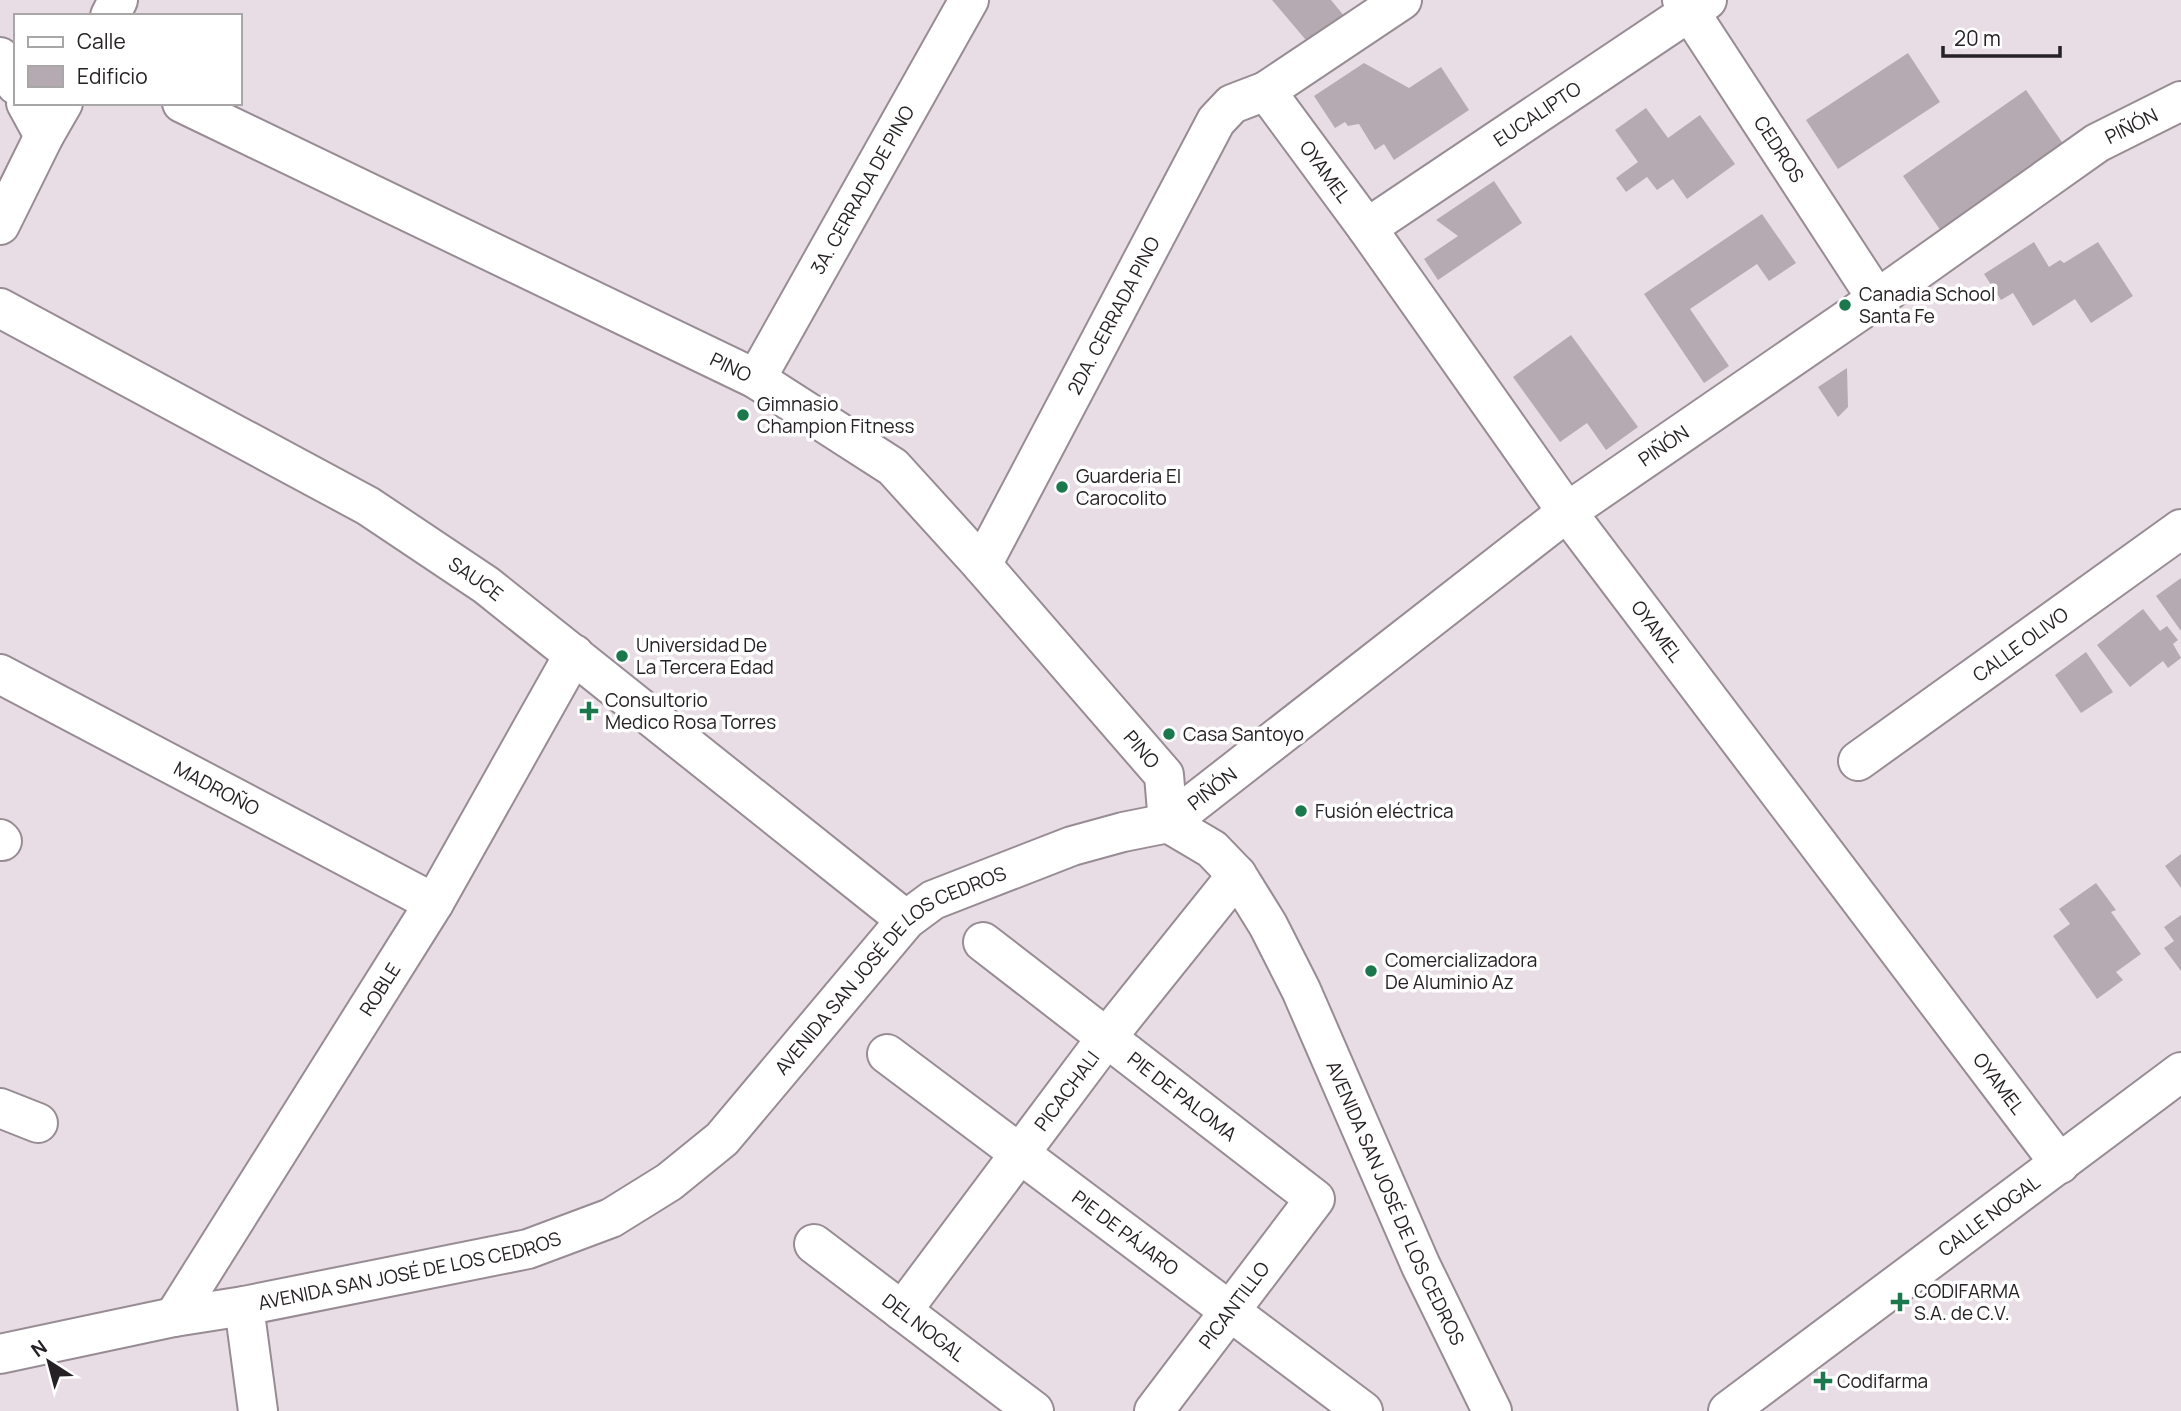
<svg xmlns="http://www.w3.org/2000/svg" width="2181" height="1411" font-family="Manrope,sans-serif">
<rect width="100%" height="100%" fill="#e9dde5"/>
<!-- building -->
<path fill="#b6aab2" d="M1272,0H1331L1345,17L1311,46Z
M1908,53L1940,102L1838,169L1806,120Z
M1364,63L1409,88L1441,67L1469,110L1394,160L1384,144L1375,150L1359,124L1348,126L1345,122L1335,128L1314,96Z
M2026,90L2064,145L1941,231L1903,176Z
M1646,108L1668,138L1700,115L1735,164L1687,199L1673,179L1657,190L1647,177L1626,192L1616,178L1638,162L1615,130Z
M1494,181L1522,223L1438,280L1424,259L1458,236L1436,220Z
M1762,214L1796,263L1769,281L1757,264L1690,309L1729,366L1704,383L1644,294Z
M2034,242L2049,267L2060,260L2064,263L2098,242L2133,296L2091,323L2075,299L2033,326L2013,293L2001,300L1984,274Z
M1571,335L1638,427L1606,450L1587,423L1560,442L1513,377Z
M1847,368L1848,407L1838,417L1818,387Z
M2181,578V631L2156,596Z
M2143,609L2160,631L2167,626L2178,640L2173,644L2181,658L2168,668L2163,661L2130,687L2097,645Z
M2086,652L2113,692L2081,713L2055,675Z
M2181,854V888L2165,866Z
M2096,883L2116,910L2111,912L2141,954L2116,972L2123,980L2097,999L2053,936L2070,924L2059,909Z
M2181,915V971L2164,948L2174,941L2164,927Z"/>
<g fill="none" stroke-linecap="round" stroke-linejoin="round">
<defs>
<g id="minor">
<path id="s1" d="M1682,0L1877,299"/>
<path d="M110,16L118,0"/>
<path d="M0,57L16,85"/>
<path id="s2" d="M1266,91L1367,228L1567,512L2060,1164"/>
<path d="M26,103L44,136"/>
<path id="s3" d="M182,103L756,379L893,467L982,565L1164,775L1168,823"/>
<path d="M0,225L44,136L63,103"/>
<path id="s4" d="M1367,228L1707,0"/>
<path id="s5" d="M0,308L368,506L486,585L906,920"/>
<path id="s6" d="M756,379L969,0"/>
<path id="s7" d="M982,565L1216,121L1232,104L1266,91L1402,0"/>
<path id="s8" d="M0,674L434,903"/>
<path id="s9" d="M1858,761L2181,529"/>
<path id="s10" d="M1168,823L1567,512L1877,299L2097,143L2181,101"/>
<path d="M0,839L2,841"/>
<path id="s11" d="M983,942L1315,1199L1154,1411"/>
<path id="s12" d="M887,1054L1363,1411"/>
<path d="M0,1108L38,1123"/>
<path id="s13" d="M814,1244L1034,1411"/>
<path d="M244,1306L258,1411"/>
<path id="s14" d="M902,1311L1107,1037L1237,875"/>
<path id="s15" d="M174,1317L434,903L574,654"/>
<path id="s16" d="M0,1354L174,1317L244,1306L528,1249L611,1218L669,1182L722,1139L906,920L933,900L1072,846L1123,832L1168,823L1212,849L1237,875L1268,925L1301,990L1421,1266L1492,1411"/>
<path id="s17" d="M1728,1411L2181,1072"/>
</g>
</defs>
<!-- minor casing -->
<use href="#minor" stroke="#988c94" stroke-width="42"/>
<!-- minor -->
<use href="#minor" stroke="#fff" stroke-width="38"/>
</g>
<!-- markers -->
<g fill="#1b774c" stroke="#fff" stroke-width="2.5">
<circle cx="1845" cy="305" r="7"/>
<circle cx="743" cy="415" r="7"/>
<circle cx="1062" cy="487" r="7"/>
<circle cx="622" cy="656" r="7"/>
<path d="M585.5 700.5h7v7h7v7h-7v7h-7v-7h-7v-7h7z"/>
<circle cx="1169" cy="734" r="7"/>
<circle cx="1301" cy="811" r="7"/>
<circle cx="1371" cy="971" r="7"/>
<path d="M1896.5 1291.5h7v7h7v7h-7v7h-7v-7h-7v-7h7z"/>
<path d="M1819.5 1370.5h7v7h7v7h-7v7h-7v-7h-7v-7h7z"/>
</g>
<g text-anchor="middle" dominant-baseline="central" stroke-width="7" stroke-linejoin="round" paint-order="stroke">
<!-- street labels -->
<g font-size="19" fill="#252124" stroke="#fff">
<text stroke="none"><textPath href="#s4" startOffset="205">EUCALIPTO</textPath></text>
<text stroke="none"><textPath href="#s10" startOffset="1190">PIÑÓN</textPath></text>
<text stroke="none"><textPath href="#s1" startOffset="178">CEDROS</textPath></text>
<text stroke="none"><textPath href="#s2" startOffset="100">OYAMEL</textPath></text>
<text stroke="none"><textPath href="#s6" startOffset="217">3A. CERRADA DE PINO</textPath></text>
<text stroke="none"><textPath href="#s7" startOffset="282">2DA. CERRADA PINO</textPath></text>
<text stroke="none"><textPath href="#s3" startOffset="609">PINO</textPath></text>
<text stroke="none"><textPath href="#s10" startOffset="623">PIÑÓN</textPath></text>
<text stroke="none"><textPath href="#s5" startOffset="548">SAUCE</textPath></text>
<text stroke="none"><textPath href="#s2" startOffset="667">OYAMEL</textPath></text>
<text stroke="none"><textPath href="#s9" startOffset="200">CALLE OLIVO</textPath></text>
<text stroke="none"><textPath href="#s3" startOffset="1176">PINO</textPath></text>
<text stroke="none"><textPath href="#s8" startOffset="245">MADROÑO</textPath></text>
<text stroke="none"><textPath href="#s10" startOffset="56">PIÑÓN</textPath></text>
<text stroke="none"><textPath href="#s16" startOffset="1006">AVENIDA SAN JOSÉ DE LOS CEDROS</textPath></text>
<text stroke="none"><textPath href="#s15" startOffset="387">ROBLE</textPath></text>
<text stroke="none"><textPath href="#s2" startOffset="1234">OYAMEL</textPath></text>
<text stroke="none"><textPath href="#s14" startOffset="275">PICACHALI</textPath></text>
<text stroke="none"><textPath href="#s11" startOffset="252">PIE DE PALOMA</textPath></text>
<text stroke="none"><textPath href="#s16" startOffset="1783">AVENIDA SAN JOSÉ DE LOS CEDROS</textPath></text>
<text stroke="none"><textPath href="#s17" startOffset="326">CALLE NOGAL</textPath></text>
<text stroke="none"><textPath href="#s12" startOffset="298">PIE DE PÁJARO</textPath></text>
<text stroke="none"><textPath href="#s16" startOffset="418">AVENIDA SAN JOSÉ DE LOS CEDROS</textPath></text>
<text transform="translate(1234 1305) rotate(-53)">PICANTILLO</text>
<text stroke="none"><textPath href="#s13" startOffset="138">DEL NOGAL</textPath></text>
</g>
<!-- poi labels -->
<g font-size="19" fill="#252124" stroke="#fff" text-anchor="start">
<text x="1859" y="294">Canadia School<tspan x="1859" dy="22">Santa Fe</tspan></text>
<text x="757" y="404">Gimnasio<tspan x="757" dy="22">Champion Fitness</tspan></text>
<text x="1076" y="476">Guarderia El<tspan x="1076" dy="22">Carocolito</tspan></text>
<text x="636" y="645">Universidad De<tspan x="636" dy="22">La Tercera Edad</tspan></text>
<text x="605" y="700">Consultorio<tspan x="605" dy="22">Medico Rosa Torres</tspan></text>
<text x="1183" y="734">Casa Santoyo</text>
<text x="1315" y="811">Fusión eléctrica</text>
<text x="1385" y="960">Comercializadora<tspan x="1385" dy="22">De Aluminio Az</tspan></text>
<text x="1914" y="1291">CODIFARMA<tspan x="1914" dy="22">S.A. de C.V.</tspan></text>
<text x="1837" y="1381">Codifarma</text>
</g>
</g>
<!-- legend -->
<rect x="14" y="14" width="228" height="91" fill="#ffffff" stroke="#a8a6a7" stroke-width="2"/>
<rect x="28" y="37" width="35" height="10" fill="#ffffff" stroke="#a8a6a7" stroke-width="2"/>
<text x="77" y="49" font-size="21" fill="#252124">Calle</text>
<rect x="28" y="66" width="35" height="21" fill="#b6aab2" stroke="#a8a6a7" stroke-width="2"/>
<text x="77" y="84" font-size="21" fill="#252124">Edificio</text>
<!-- north arrow -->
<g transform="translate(49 1362) rotate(324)" stroke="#ffffff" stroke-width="5" paint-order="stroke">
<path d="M0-5L12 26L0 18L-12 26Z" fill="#252124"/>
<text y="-10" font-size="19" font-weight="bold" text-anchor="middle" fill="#252124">N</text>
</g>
<!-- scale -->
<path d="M1943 46v10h117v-10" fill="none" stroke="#252124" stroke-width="3.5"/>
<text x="1954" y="46" font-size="21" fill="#252124" stroke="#ffffff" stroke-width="5" paint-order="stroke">20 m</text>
</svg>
